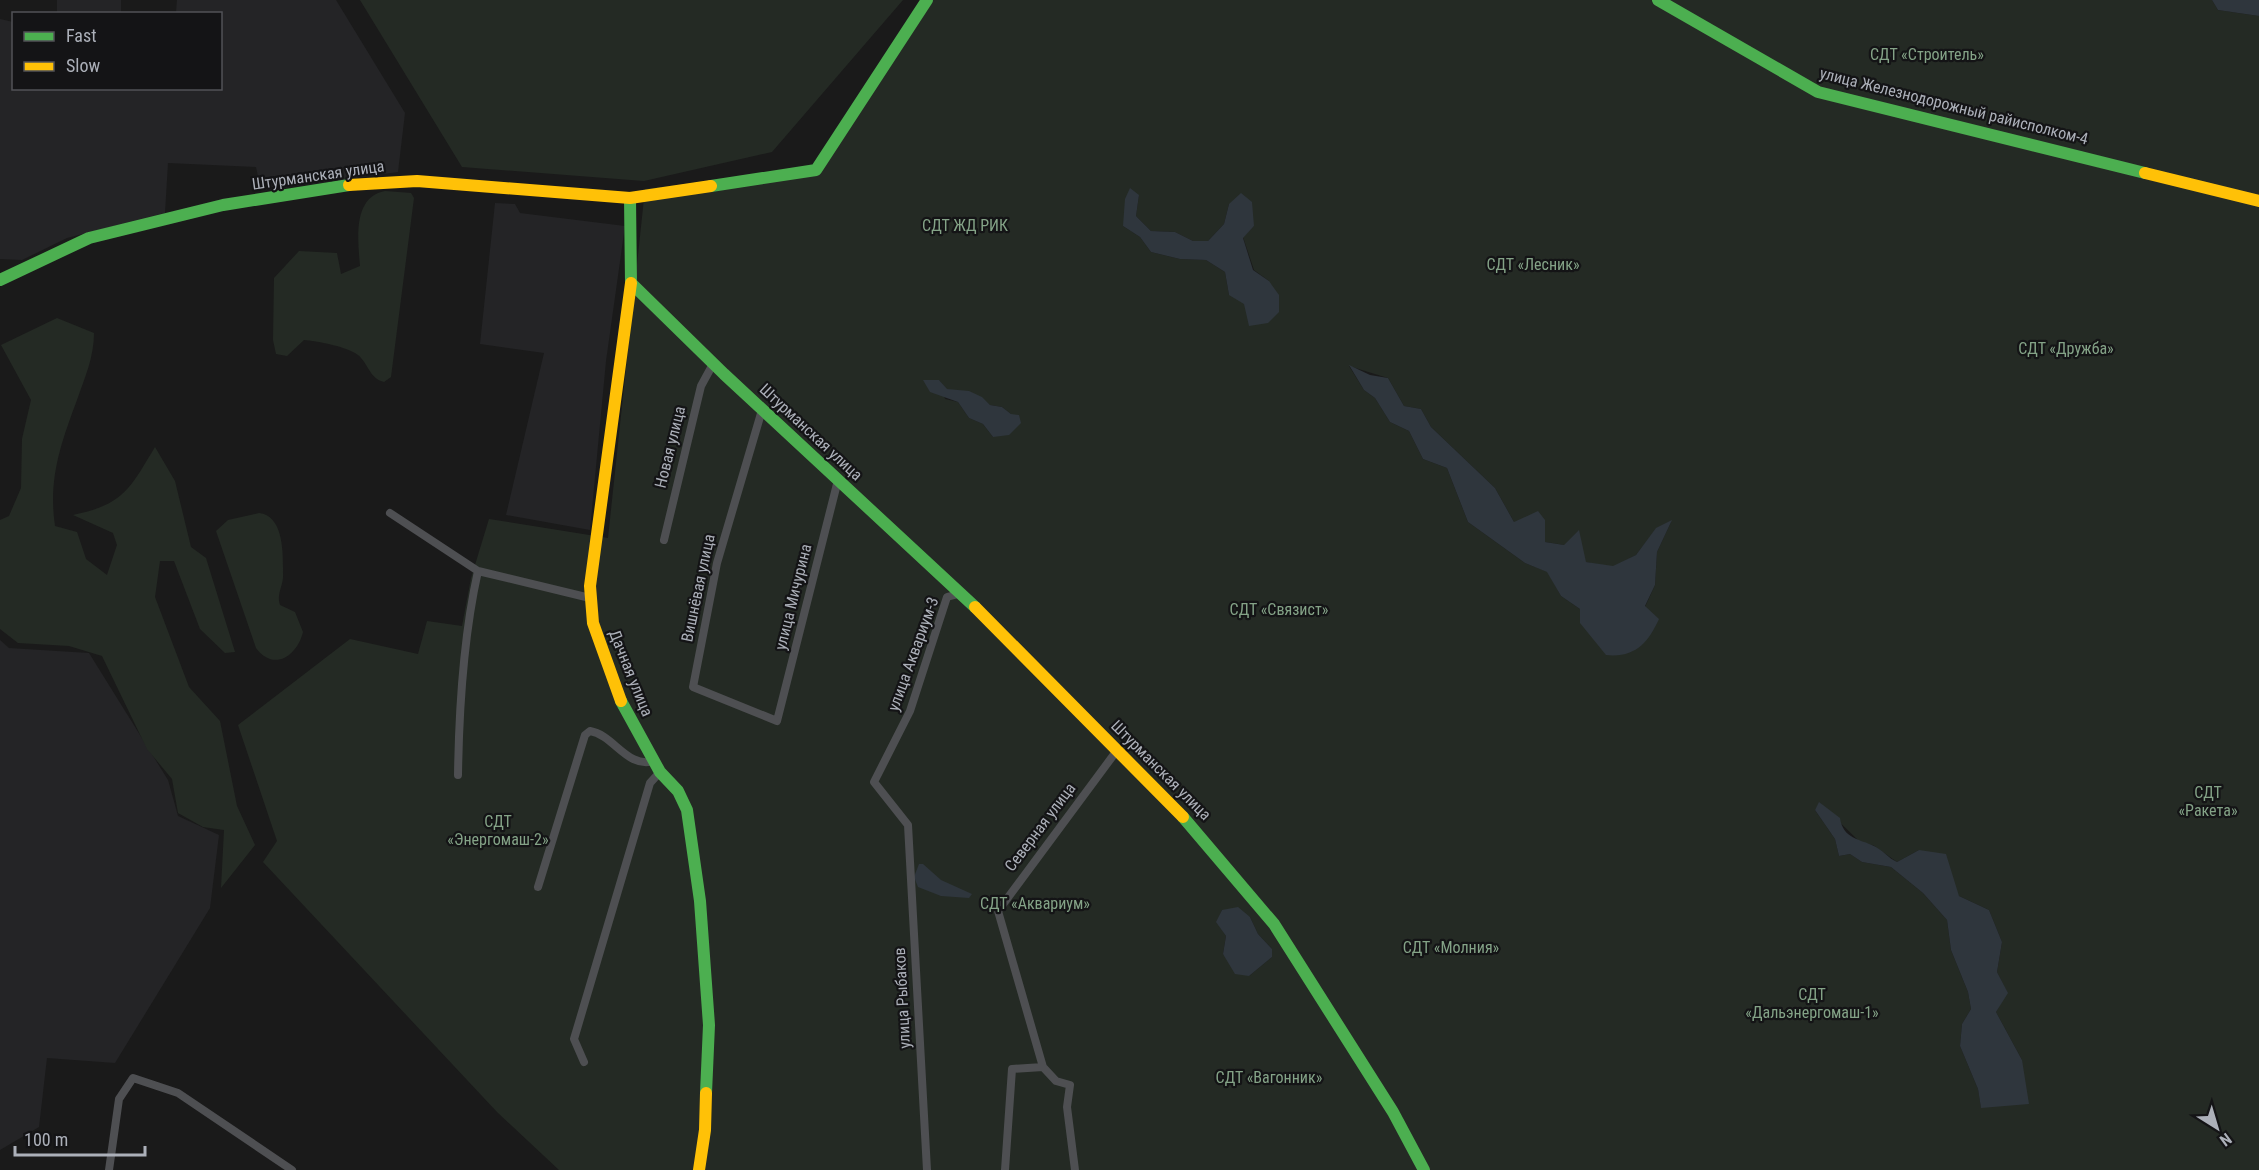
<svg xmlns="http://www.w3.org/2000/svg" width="2259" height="1170" font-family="'Roboto Condensed',sans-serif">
<rect width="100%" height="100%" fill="#1a1a1a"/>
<!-- built -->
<path fill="#242426" d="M57,0H121V13H57Z
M177,0H336L405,113L398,172L261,191L256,167L168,163L165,213L67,238L22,260L0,259V19L13,22L14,88H220V14L176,13Z
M495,203L515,204L520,213L625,226L606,361L590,530L506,515L544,353L480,344Z
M0,640L9,648L89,653L168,780L178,816L219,835L210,908L115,1063L47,1058L39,1127L0,1150Z"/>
<!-- green -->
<path fill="#242a24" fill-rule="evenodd" d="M360,0H903L772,152L644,181L462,167Z
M923,0H2212L2218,10L2259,16V1170H559L497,1112L263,862L277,841L238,725L350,639L418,654L427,621L462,626L471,578L489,519L608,538L645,189L812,168ZM1139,195L1136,216L1151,231L1175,232L1193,241H1208L1224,224L1229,204L1254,226L1243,237L1254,270L1269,281L1229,295L1225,272L1206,260L1180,259L1151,252L1140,237L1123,226ZM1349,366L1388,378L1404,406L1421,409L1431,427L1495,488L1514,522L1545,520V542L1564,545L1586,562L1613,567L1636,555L1656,529L1671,522L1657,552L1655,585L1645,607L1580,609L1561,596L1548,572L1525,563L1468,522L1447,468L1423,459L1409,431L1390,422L1375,398L1364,390ZM939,380L946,389L981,397L990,405L1002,407L1011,414L993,437L983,424L969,418L958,402L945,399ZM1820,803L1862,844L1873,845L1897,862L1919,850L1959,896L1989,910L2002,942L1997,972L2007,992L1996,1012L2022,1060L1981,1107L1978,1089L1960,1046L1962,1024L1971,1009L1968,992L1951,950L1947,920L1923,893L1891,867L1862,862L1850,854L1839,856L1835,839L1815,810ZM1222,910L1250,917L1258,934L1272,949V957L1249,976L1223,954L1226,936L1217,922Z
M385,191L411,193L414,198L391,377L384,382C368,378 368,360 355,353C343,346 317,341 304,340L287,356L276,354L273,340L274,278L299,251L337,253L341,274L360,266C358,241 352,197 385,191Z
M57,318L94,333C94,357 85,377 77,400C61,443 48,479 55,526L77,532L86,559L107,575L117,545L113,533L73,515C124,504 129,490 155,447L175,481L191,547L206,558L235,652L225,653L200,629L174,561H160L155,597L189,687L220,721L237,806L255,845L221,888L224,830L203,827L178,813L172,779L147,749L102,656L69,646L18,643L0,629V520L9,516L21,488L22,439L31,400L1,345Z
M259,513C284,516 283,553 283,573C284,586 276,593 280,605L295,612L303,632C297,656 274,672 256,648L216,531L228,520Z"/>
<!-- water -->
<path fill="#2f363d" d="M2212,0H2259V16L2218,10Z
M1130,188L1139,195L1136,216L1151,231L1175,232L1193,241H1208L1224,224L1229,204L1241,193L1252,202L1254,226L1243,238L1253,270L1269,281L1279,295V312L1268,323L1249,326L1244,304L1229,295L1225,272L1206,260L1180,259L1151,252L1140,237L1123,226L1125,199Z
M1349,365L1370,375L1388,378L1404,406L1421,409L1431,427L1495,488L1514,522L1538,511L1545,520V542L1564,545L1579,530L1586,562L1613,566L1636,555L1656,528L1672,520L1657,552L1655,585L1645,606L1659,619C1648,643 1635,658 1606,655L1580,623V609L1561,596L1547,572L1525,563L1468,522L1447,468L1423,459L1409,431L1390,422L1375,398L1364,390Z
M923,380H939L947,389L969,391L982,397L990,405L1002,407L1011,414L1019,415L1021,423L1009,435L993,437L983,424L969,418L958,402L930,392Z
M1819,802L1840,818C1843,839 1860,839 1874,846C1883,850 1888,858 1897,862L1919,850L1946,854L1959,896L1989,910L2002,942L1997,972L2008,993L1996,1012L2022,1060L2029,1104L1981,1108L1978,1089L1960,1046L1962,1024L1971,1009L1968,992L1951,950L1947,920L1923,893L1891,867L1862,862L1850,854L1839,856L1835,839L1815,810Z
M919,864H923L941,880L972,894L969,898L941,896L918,887L914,877Z
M1238,907L1250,917L1258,934L1272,949V957L1249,976L1235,974L1223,954L1226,936L1216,922L1222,910Z"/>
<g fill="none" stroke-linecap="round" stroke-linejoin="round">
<!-- street -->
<path stroke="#4e4f52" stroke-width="8" d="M762,410L717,563L693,687L777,721L838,480
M390,513L478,571L590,598
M664,540L701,386L713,364
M458,775C459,707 463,638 478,571
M538,887L585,735L590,731C614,735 627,769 654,761
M584,1062L574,1039L650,783L660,772
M109,1170L119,1099L133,1078L178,1093L292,1170
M927,1170L908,825L874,782L910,711L947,597L962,593
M1005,1170L1012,1069L1043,1067
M1075,1170L1067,1107L1070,1085L1056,1081L1043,1067L998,911L1118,749"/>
<!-- fast -->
<path stroke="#4caf50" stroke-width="12" d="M1658,0L1818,92L2145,173
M711,186L816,170L927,0
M630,198L631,283L724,374L975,607
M0,280L89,238L223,205L349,185
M621,701L660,772L678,791L687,810L700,901L709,1025L706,1093
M1183,817L1274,924L1393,1112L1424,1170"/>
<!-- slow -->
<path stroke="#ffc107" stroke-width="12" d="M2145,173L2259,201
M349,185L417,181L630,198L711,186
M975,607L1183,817
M621,701L593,623L590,586L631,283
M699,1170L705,1130L706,1093"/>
</g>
<g text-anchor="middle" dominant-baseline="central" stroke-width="4.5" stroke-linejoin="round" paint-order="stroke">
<!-- park labels -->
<g font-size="16" fill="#84a387" stroke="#141416">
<text x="1927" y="54">СДТ «Строитель»</text>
<text x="965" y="225">СДТ ЖД РИК</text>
<text x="1533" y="264">СДТ «Лесник»</text>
<text x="2066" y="348">СДТ «Дружба»</text>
<text x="1279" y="609">СДТ «Связист»</text>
<text x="2208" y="792">СДТ<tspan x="2208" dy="18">«Ракета»</tspan></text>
<text x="498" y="821">СДТ<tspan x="498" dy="18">«Энергомаш-2»</tspan></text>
<text x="1035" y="903">СДТ «Аквариум»</text>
<text x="1451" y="947">СДТ «Молния»</text>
<text x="1812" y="994">СДТ<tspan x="1812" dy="18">«Дальэнергомаш-1»</tspan></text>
<text x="1269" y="1077">СДТ «Вагонник»</text>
</g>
<!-- street labels -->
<g font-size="16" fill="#acb0b9" stroke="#141416">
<text transform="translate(1954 106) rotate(14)">улица Железнодорожный райисполком-4</text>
<text transform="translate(318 175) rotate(-8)">Штурманская улица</text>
<text transform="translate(811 432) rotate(43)">Штурманская улица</text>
<text transform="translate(670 447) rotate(-76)">Новая улица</text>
<text transform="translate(698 588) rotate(-78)">Вишнёвая улица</text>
<text transform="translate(793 597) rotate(-76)">улица Мичурина</text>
<text transform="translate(913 654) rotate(-70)">улица Аквариум-3</text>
<text transform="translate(631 673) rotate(68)">Дачная улица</text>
<text transform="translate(1161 770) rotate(45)">Штурманская улица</text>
<text transform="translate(1040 827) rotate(-53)">Северная улица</text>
<text transform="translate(902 998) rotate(-93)">улица Рыбаков</text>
</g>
</g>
<!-- legend -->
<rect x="12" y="12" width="210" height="78" fill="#141416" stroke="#515257" stroke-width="1.5"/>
<rect x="24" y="32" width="30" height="9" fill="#4caf50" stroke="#515257" stroke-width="1.5"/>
<text x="66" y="42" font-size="18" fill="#acb0b9">Fast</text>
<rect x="24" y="62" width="30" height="9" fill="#ffc107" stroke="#515257" stroke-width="1.5"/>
<text x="66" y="72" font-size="18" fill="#acb0b9">Slow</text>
<!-- north arrow -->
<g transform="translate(2217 1128) rotate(143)" stroke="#141416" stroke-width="4.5" paint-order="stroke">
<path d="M0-4.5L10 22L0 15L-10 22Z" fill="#acb0b9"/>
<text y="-9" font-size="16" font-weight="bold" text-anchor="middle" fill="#acb0b9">N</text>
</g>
<!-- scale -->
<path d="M15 1146v9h130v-9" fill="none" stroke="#acb0b9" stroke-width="3"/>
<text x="24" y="1146" font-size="18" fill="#acb0b9" stroke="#141416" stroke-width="4.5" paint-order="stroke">100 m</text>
</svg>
